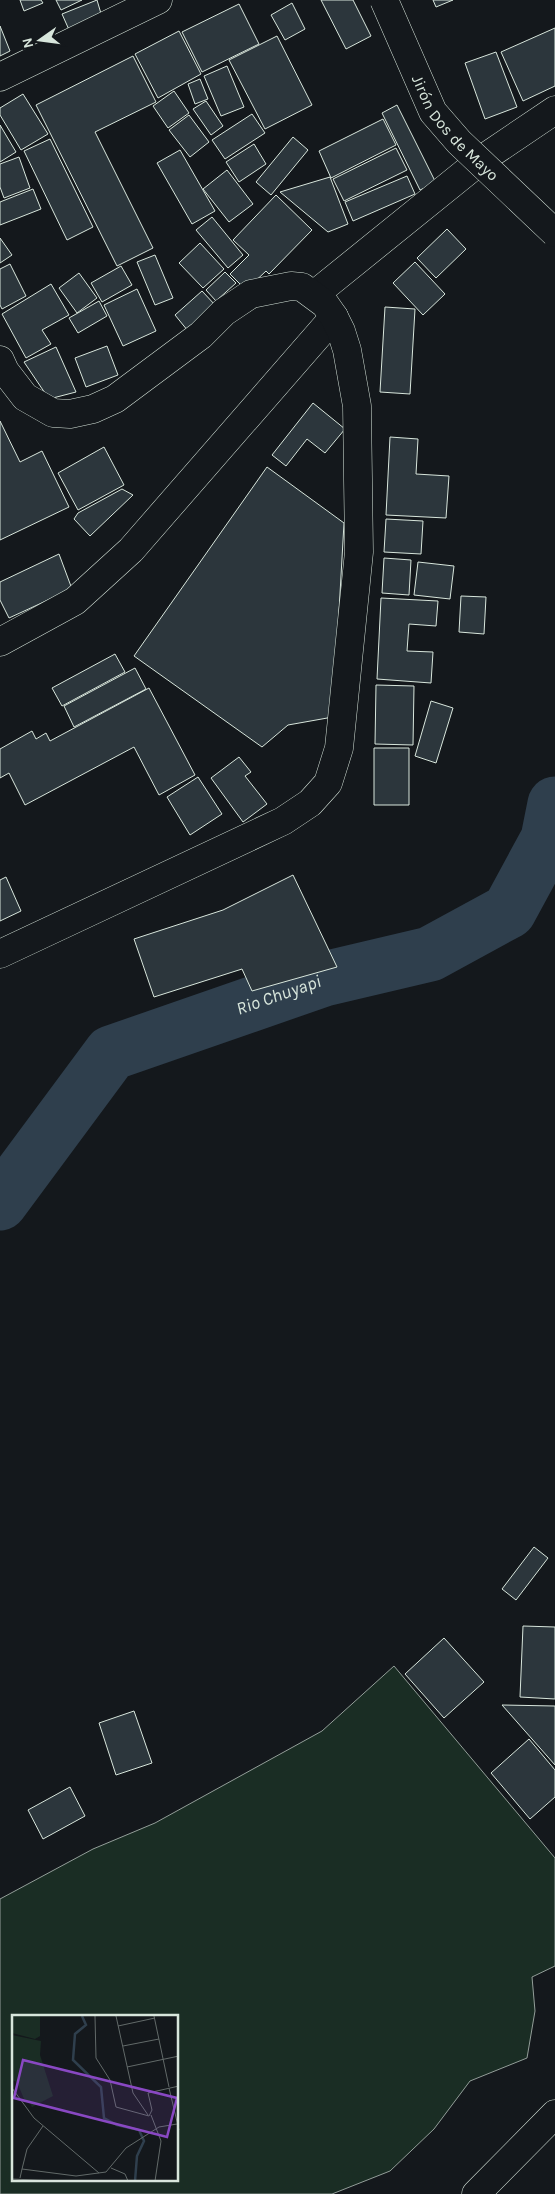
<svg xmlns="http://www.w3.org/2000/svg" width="555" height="2194" font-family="Karla,sans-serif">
<rect width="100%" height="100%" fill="#14181c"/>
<!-- green -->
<path fill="#1a2d24" stroke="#939e99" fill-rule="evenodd" d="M394,1666L555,1858V1966L532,1977L535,2011L527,2058L470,2081L434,2129L390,2171L332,2194H0V1899L93,1849L155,1823L322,1731ZM14,2016H178V2180H14Z"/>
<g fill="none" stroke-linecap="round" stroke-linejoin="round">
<!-- river -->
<path stroke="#2f3f4d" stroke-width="55" id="s1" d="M0,1203L111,1053L324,979L430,954L509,911L548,839L555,804"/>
</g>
<!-- building -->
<path fill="#2c363c" stroke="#d8e6dc" d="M20,0H41L43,3L24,11Z
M56,0H82L61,10Z
M97,0L102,17L70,32L62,14Z
M321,0H353L371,36L346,49Z
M433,0H453L436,7Z
M292,3L305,29L285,40L271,15Z
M239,4L259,44L202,72L182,32Z
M0,26L10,51L0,56Z
M555,28V86L523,101L501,52Z
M179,31L201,74L158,98L135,54Z
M277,36L312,105L265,129L229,60Z
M496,52L517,107L485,119L465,63Z
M133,56L156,102L95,132L153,248L117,266L36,105Z
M227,66L244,107L221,116L204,76Z
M200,79L208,99L195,104L188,84Z
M174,91L189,113L168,128L153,106Z
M23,94L48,134L21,150L0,115V108Z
M206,101L223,126L211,135L193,109Z
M397,105L436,183L420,190L382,113Z
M252,114L265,133L225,159L212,140Z
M189,115L209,142L190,157L169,130Z
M383,119L396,145L331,178L319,151Z
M0,125L16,152L0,162Z
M293,137L308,150L271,195L256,182Z
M50,139L93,227L67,240L24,151Z
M254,144L266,164L239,182L226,162Z
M396,148L407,170L344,201L333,179Z
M180,150L215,211L192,224L157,163Z
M19,157L30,188L4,198L0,187V164Z
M227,170L253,204L229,222L203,189Z
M407,176L415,194L353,221L345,202Z
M330,177L348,224L328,232L280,192Z
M33,189L41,209L0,225V202Z
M276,195L312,230L269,274L266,271L246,290L230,274L249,255L233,240Z
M212,217L243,255L228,268L196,230Z
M447,229L466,249L436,278L417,258Z
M0,238L12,255L0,263Z
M200,243L224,269L203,288L179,263Z
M155,255L173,298L155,305L137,262Z
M415,262L445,294L423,315L393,283Z
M10,264L26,296L2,309L0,305V269Z
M121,266L132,285L102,302L91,283Z
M225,272L236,283L216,301L206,290Z
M79,273L97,298L77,313L59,288Z
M51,284L69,315L42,330L51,344L26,358L2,314Z
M137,289L156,331L123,346L104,305Z
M202,291L216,306L188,331L175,315Z
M99,301L107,316L78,333L69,318Z
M385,307L415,309L410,394L380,392Z
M107,346L118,375L86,387L75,358Z
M56,347L76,392L49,399L24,362Z
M313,403L345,429L325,453L307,439L286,466L272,455Z
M0,421L20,462L42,451L69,507L0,540Z
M390,437L418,439L416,474L449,476L446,518L386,515Z
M104,447L124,485L78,510L58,473Z
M267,467L344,523L333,717L288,725L262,747L134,656Z
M122,489L133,495L90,536L74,519L78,513Z
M386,519L423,521L421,554L384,552Z
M59,554L72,589L9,618L0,600V582Z
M384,558L411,560L409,595L382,593Z
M418,562L454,566L450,599L414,595Z
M461,596L486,597L484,634L459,632Z
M381,598L438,601L436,626L409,624L407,651L433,652L431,683L377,679Z
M115,654L125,672L62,706L52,688Z
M135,668L146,689L74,727L64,706Z
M376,685L414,686L413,745L375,744Z
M149,688L195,775L159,795L134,747L25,805L9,773L0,778V749L32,731L36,739L46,733L50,741Z
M431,701L453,708L436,763L415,756Z
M374,748H409V805H374Z
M239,757L251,772L245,776L267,804L243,822L211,778Z
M198,777L222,814L190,835L167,797Z
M293,875L337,967L252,991L242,969L154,997L134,939L223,910Z
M6,877L21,911L0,921V880Z
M534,1547L548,1558L516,1600L502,1589Z
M523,1626L555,1627V1699L520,1697Z
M444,1638L484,1682L444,1718L405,1674Z
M502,1705L555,1706V1765Z
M134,1711L152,1763L116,1775L99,1723Z
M529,1739L555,1770V1797L530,1819L491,1773Z
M70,1787L85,1816L43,1839L28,1810Z"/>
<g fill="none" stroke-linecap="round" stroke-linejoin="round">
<defs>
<path id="minor" d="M314,295L481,160L555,110
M0,642L75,601L131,550L334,317
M476,2194L555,2114"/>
<path id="primary" d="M0,77L158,0"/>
<path id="trunk" d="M0,360L5,371L25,397L53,413L70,414L93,409L115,399L201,335L224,312L251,294L291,286L302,287L325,304L334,317L341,331L347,350L357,406L359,552L339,748L328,783L310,803L283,821L0,954"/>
</defs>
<!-- minor casing -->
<use href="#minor" stroke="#d8e6dc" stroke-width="29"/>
<!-- primary casing -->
<use href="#primary" stroke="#d8e6dc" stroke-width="29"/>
<!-- trunk casing -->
<use href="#trunk" stroke="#d8e6dc" stroke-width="29"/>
<!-- minor -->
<use href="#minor" stroke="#14181c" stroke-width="28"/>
<!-- primary -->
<use href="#primary" stroke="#14181c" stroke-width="28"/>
<!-- trunk -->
<use href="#trunk" stroke="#14181c" stroke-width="28"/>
<defs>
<g id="tertiary-bridge">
<path id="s2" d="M384,0L433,112L459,142L555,233"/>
</g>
</defs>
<!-- tertiary-bridge casing -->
<use href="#tertiary-bridge" stroke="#d8e6dc" stroke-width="29" stroke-linecap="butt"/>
<!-- tertiary-bridge -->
<use href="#tertiary-bridge" stroke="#14181c" stroke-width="28"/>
</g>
<g text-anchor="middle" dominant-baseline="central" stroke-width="4" stroke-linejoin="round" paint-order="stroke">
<!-- street labels -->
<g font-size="16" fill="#d8e6dc" stroke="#14181c">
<text stroke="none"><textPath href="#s2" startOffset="148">Jirón Dos de Mayo</textPath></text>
</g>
<!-- water labels -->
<g font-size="18" font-style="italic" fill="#d8e6dc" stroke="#14181c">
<text stroke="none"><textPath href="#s1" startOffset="364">Rio Chuyapi</textPath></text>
</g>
</g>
<!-- overview -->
<g transform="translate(12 2015)">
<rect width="166" height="166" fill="#14181c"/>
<path d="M0,1H28V21L23,24L0,18ZM0,20L29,26L28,40L41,81L20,92L17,86L12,84L5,67L0,65Z" fill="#1a2d24"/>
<path fill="none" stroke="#2f3f4d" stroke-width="2.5" d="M70,1L74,10L63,19L61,45L89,72L92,103L105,110L127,115L132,126L125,141L123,166"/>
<path fill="none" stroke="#626a69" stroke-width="1" d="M83,1L84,43L98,65L104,92L137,101L140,95L136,78L167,71M104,1L121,78L136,100M142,1L157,72M106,11L143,3M111,31L147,24M115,52L167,41M0,73L22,103L87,158M157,73L167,115M139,100L149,126L143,166M99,153L113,159L116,166M10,154L15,134L31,111M8,163L10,154L64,161L94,157L114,133L147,112L165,109M0,164L44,166"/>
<path fill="#8948c3" fill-opacity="0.15" stroke="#8948c3" stroke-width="2.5" d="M11,45L165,83L155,122L2,83Z"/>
<rect width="166" height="166" fill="none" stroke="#d8e6dc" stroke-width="2.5"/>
</g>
<!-- north arrow -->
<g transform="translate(40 40) rotate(256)" stroke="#14181c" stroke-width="4" paint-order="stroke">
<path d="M0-4L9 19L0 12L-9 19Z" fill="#d8e6dc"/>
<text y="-8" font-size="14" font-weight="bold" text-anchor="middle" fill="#d8e6dc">N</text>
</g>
</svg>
